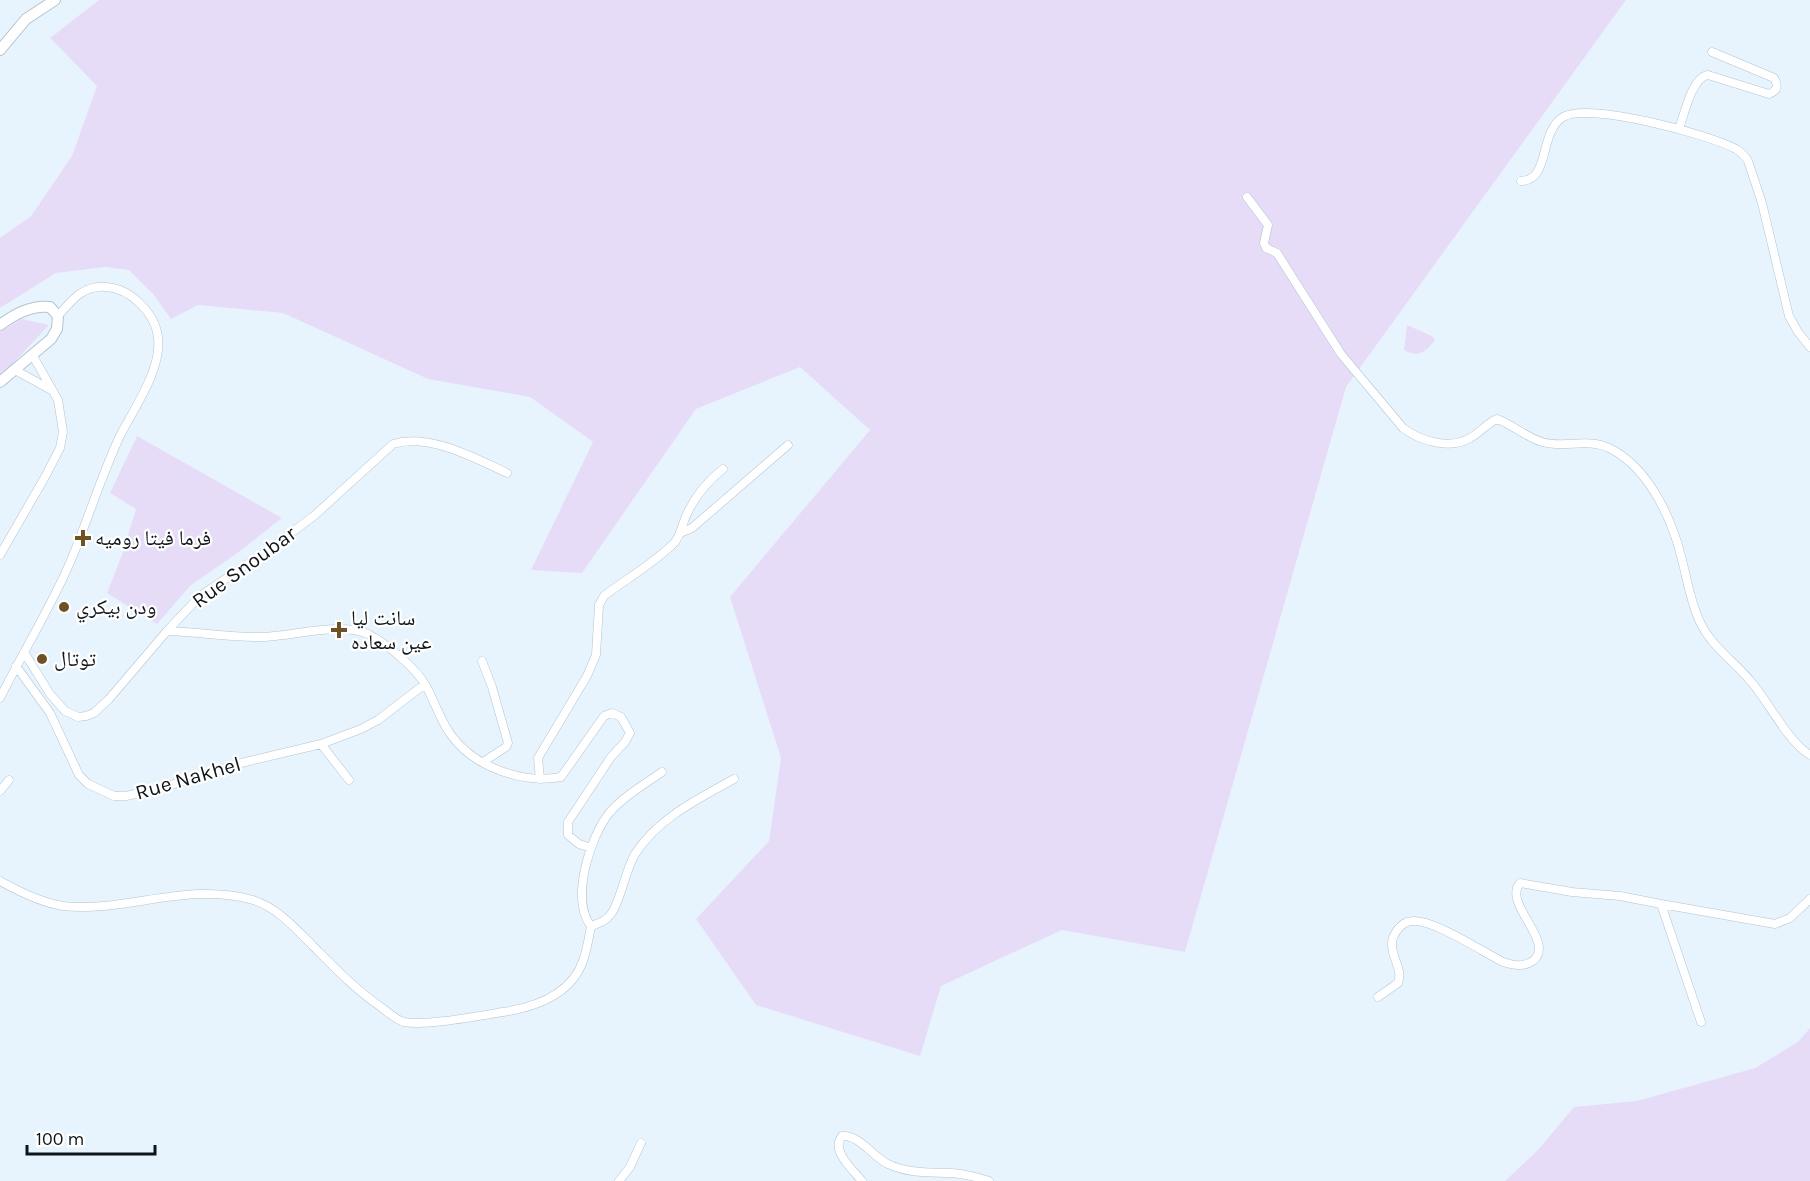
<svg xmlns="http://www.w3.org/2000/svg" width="1810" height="1181" font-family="Karla,'Noto Naskh Arabic',sans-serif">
<rect width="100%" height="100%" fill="#e8f4fd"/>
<!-- green -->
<path fill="#e7dcf8" d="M99,0H1626L1346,387L1185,952L1062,930L941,986L920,1056L756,1005L696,919L769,841L781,758L730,597L870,430L800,367L696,409L582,573L531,570L593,442L530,397L428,379L283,313L198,305L171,319L153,294L129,270L105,267L56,273L0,308V238L31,216L72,156L97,86L50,38Z
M22,319L49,325L7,370L0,375V332Z
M1407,325L1432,336L1435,340C1426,352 1418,358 1404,350Z
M137,436L282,518L240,551L190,586L157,624L107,593L123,552L136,509L110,493Z
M1810,1028V1181H1505L1538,1150L1574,1107L1637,1101L1755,1068L1798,1042Z"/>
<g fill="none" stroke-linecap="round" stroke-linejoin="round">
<defs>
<path id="street" d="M1679,129C1684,115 1692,77 1708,75L1769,94C1777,91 1779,86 1774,78L1712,52
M1521,181C1551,180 1538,133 1563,117C1589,102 1708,134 1736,149C1741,152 1745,156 1748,161L1762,203L1789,316L1798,332L1810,347
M1247,197L1268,225L1264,243L1266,248L1277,253L1341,354L1403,428C1420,441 1450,450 1470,438C1480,433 1487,423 1497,419C1513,425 1526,437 1542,442C1570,450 1591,433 1621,455C1652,477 1672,520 1681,556C1687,578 1690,601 1700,622C1712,648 1736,662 1753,684C1771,706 1787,740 1810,755
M15,370L53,391
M680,533L692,528L788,445
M0,555L45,477L60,448L63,432L58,400L33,356
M167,631C198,632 228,637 259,637C291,637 339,621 368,634C386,643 416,668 426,686C435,702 440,720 451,735C474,767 522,784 561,777L604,716L612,713L621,717L630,733L625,742L611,757L568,822V835L579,844L591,848
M24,652L50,694L65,711L78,717L86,716L94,713L109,699L167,631L200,596L267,551L315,515L393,444C429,433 475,458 507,473
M482,661L492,687L508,743L506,747L483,762
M16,666L50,713L79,775L88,784L114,796H126L158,789L241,763L321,744L361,729L378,720L425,684
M0,698C22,654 49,610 69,565C87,523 100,479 119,438C133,409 162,371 158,337C155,313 130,288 106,287C83,285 72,300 58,316
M321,744L349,780
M540,779L538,758L587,676L596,655L599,605L604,596C627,578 655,563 675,542C681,534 682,525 686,516C695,496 706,482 723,469
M0,791L9,780
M0,881C18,891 43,903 63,906C125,913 189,881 253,900C278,908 296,929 314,947C335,968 356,990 381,1007C388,1012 396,1020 404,1022C427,1026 478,1016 503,1012C536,1007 571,995 583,961C587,950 589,937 591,926C570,900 590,836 610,812C624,796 645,784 662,772
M591,926C599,923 606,921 611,914C621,900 625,871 635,854C658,818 698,799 734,779
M1378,997L1398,983C1404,968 1388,954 1393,938C1396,929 1404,921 1413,921C1433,919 1483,952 1503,962C1513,965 1524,968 1534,960C1555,941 1502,903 1520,883L1572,892L1620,896L1661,904
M1701,1022L1661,904L1775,924L1790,918L1810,899
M619,1181L630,1167L641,1143
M862,1181C853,1170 830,1150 842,1136C859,1134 874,1158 888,1164C909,1174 931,1172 952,1173C965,1174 977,1177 989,1181"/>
<path id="secondary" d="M0,50L26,19L55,0
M0,325C15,314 31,305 50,307L58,316L57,329L51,339L0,382"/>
</defs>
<!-- street casing -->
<use href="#street" stroke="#b1c4d2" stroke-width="9"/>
<!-- secondary casing -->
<use href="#secondary" stroke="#b1c4d2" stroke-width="12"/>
<!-- street -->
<use href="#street" stroke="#fff" stroke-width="8"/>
<!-- secondary -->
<use href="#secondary" stroke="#fff" stroke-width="10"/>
</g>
<!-- markers -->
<g fill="#6e5225" stroke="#fff" stroke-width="2">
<path d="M80 529h6v6h6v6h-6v6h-6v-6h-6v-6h6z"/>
<circle cx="64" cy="607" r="6"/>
<path d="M336 621h6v6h6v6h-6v6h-6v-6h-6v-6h6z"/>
<circle cx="42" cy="659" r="6"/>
</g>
<g text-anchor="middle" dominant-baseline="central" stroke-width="4.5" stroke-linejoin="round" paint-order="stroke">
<!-- poi labels -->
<g font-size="21" fill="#0e1519" stroke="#fff" text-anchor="start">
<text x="95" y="538">فرما فيتا روميه</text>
<text x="76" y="607">ودن بيكري</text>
<text x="351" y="618">سانت ليا<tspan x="351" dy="24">عين سعاده</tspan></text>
<text x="54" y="659">توتال</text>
</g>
<!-- street labels -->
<g font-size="21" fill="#0e1519" stroke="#fff">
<text transform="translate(244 567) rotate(-36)">Rue Snoubar</text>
<text transform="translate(188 778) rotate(-16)">Rue Nakhel</text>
</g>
</g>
<!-- scale -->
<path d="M27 1145v9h128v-9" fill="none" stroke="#0e1519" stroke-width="3"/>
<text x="36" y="1145" font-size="18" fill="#0e1519" stroke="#ffffff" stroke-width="4.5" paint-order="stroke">100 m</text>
</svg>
